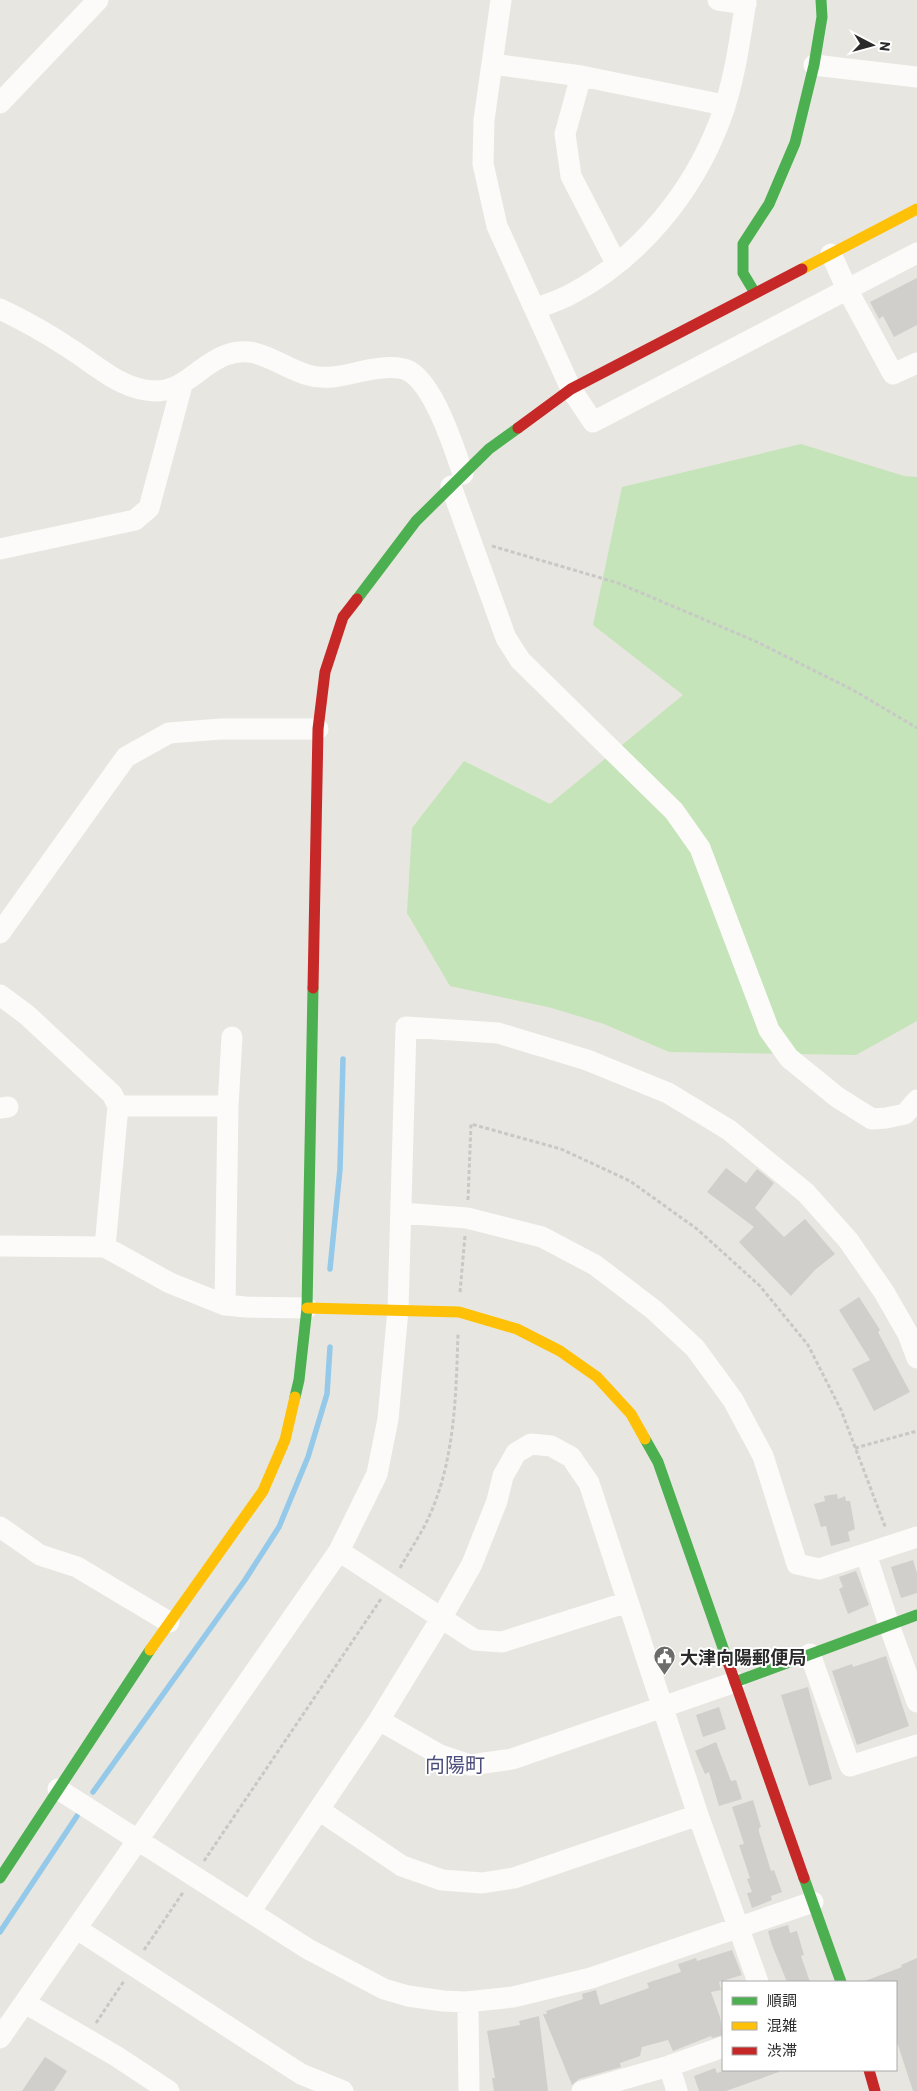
<svg xmlns="http://www.w3.org/2000/svg" width="917" height="2091" font-family="Barlow,'Noto Sans JP',sans-serif">
<rect width="100%" height="100%" fill="#e8e6e0"/>
<!-- green -->
<path fill="#c5e4b9" d="M801,444L904,476L917,477V1021L856,1055L669,1052L604,1024L552,1008L450,986L407,913L412,828L464,761L550,804L683,695L593,625L622,487Z"/>
<g fill="none" stroke-linecap="round" stroke-linejoin="round">
<!-- stream -->
<path stroke="#94c9e9" stroke-width="5.5" d="M330,1269L340,1169L343,1059
M93,1792L245,1580L279,1527L308,1457L327,1394L330,1347
M0,1932L77,1816"/>
</g>
<!-- building -->
<path fill="#d1cfcb" d="M917,278V325L894,337L883,316L879,319L870,302Z
M726,1168L746,1183L757,1169L774,1183L755,1208L784,1237L805,1219L835,1254L816,1269L791,1296L739,1242L754,1227L707,1192Z
M859,1297L880,1330L878,1332L910,1392L874,1411L852,1369L870,1360L839,1310Z
M837,1494L838,1499L845,1496L846,1501H850L855,1529L848,1532L850,1541L831,1546L826,1526L821,1527L814,1504L825,1501L824,1496Z
M913,1560L917,1573V1593L901,1598L891,1567Z
M856,1571L869,1605L848,1614L839,1589L843,1587L839,1577Z
M886,1656L909,1726L857,1745L832,1671L852,1664L853,1667Z
M808,1687L832,1779L809,1786L781,1695Z
M719,1707L726,1729L703,1737L696,1715Z
M716,1742L731,1781L736,1780L742,1799L719,1806L709,1772L705,1774L695,1751Z
M753,1800L761,1827L759,1828V1832L771,1871L774,1870L782,1892L771,1896L772,1900L752,1908L747,1893L752,1892L747,1879L750,1878L739,1845L744,1844L732,1807Z
M788,1925L790,1933L797,1931L804,1955L801,1956L810,1982H787L772,1945L768,1931Z
M732,1950L742,1975L719,1982L721,1990L711,1992L720,2017L723,2035L712,2038L711,2036L673,2051L668,2040L642,2047L640,2056L620,2063L621,2067L579,2079L572,2085L543,2014H547L546,2011L583,1999L582,1994L596,1990L600,2005L649,1988L647,1983L681,1972L678,1964L696,1958L697,1961Z
M917,1958V2091H913L896,2039V1982L865,1981L902,1967L901,1965Z
M539,2016L548,2091H494L492,2078H495L487,2031L520,2025L519,2021Z
M45,2057L67,2071L54,2091H22Z
M715,2068L717,2073L726,2070H779V2072L726,2091H699L694,2076Z"/>
<g fill="none" stroke-linecap="round" stroke-linejoin="round">
<!-- path -->
<path stroke="#c8c8c7" stroke-width="3" stroke-dasharray="4 2.5" stroke-linecap="butt" d="M492,546L618,583L755,641L853,690L917,728
M468,1200L471,1124L561,1149L630,1181L697,1229L760,1286L808,1345L841,1410L886,1529
M460,1292L465,1236
M855,1448L917,1431
M400,1568C409,1552 419,1537 427,1521C455,1463 456,1396 458,1333
M204,1861L381,1599
M144,1950L184,1891
M96,2023L124,1981"/>
<!-- street -->
<path stroke="#fcfbfa" stroke-width="21" d="M501,0L484,120L483,164L497,226L571,389L593,422L917,253
M718,0L746,4
M492,64L581,76L724,105
M814,65L917,77
M581,76L565,134L571,176L616,263
M0,103L98,0
M831,254L847,289L893,374L917,363
M0,309C23,320 45,332 66,346C91,361 115,385 145,390C182,397 196,366 226,355C258,343 279,367 308,375C327,381 348,374 368,370C380,368 397,365 409,371C434,385 454,447 463,474
M535,309C547,304 561,300 573,293C640,257 692,193 719,123C734,85 740,40 746,0
M451,486L506,638L520,660L674,811L700,848L769,1030L789,1058L837,1097L872,1119L886,1118L905,1114L917,1100
M0,549L135,520L149,508L182,385
M0,933L126,757L169,733L221,729H318
M0,995L27,1015L112,1094L118,1106
M228,1106H118L105,1247L170,1283L225,1305L246,1307L307,1308
M0,1108L8,1107
M401,1213L467,1218L542,1237L595,1265L654,1310L695,1348L733,1400L763,1456L797,1564L819,1569L917,1537
M0,1246L105,1247
M225,1305L228,1106L232,1037
M0,1527L40,1555L77,1567L169,1622
M339,1551L475,1640L502,1642L628,1602
M866,1554L889,1625L917,1702
M810,1654L850,1766L917,1745
M379,1720L440,1755L470,1765L512,1759L735,1682
M58,1789L308,1949L384,1989L408,1996L443,2001L466,2002L513,1997L591,1978L813,1902
M319,1810L402,1866L442,1880L482,1883L514,1878L698,1815
M250,1912L379,1720L442,1617L472,1564L497,1501L503,1476L516,1453L531,1444L551,1446L571,1457L589,1483L698,1815L758,1982
M77,1929L301,2074L343,2091
M466,2002L468,2013L469,2091
M25,2003L116,2056L169,2091
M0,2038L339,1551L377,1474L388,1419L398,1310L406,1027L498,1033L587,1060L668,1093L729,1130L806,1193L848,1240L884,1292L908,1334L917,1358
M669,2066L677,2091
M582,2091L669,2066L723,2047"/>
<!-- fast -->
<path stroke="#4caf50" stroke-width="11" d="M755,293L743,273V244L769,204L795,143L814,65L822,17L821,0
M357,599L416,521L489,449L518,428
M295,1397L299,1380L307,1308L313,988
M645,1439L658,1462L729,1665
M735,1682L917,1615
M0,1878L150,1650
M804,1878L841,1982"/>
<!-- slow -->
<path stroke="#ffc107" stroke-width="11" d="M802,269L917,209
M307,1308L459,1312L517,1329L560,1351L597,1377L631,1414L645,1439
M150,1650L263,1491L285,1440L295,1397"/>
<!-- jam -->
<path stroke="#c62828" stroke-width="11" d="M518,428L571,389L802,269
M313,988L318,729L325,672L343,617L357,599
M729,1665L804,1878
M869,2070L875,2091"/>
</g>
<!-- icons -->
<defs>
<symbol id="civic-pin" viewBox="-11 -11 22 30"><path d="M0 17L-7.5 6A9.5 9.5 0 1 1 7.5 6Z" fill="#6c6c6a" stroke="#fff"/><path d="M-.6-6.5H3V-4.5H.6V-3L4-1V1h2V6H-6V1h2V-1L-.6-3ZM-1.2 2.5V6h2.4V2.5Z" fill="#fff"/></symbol>
</defs>
<g fill-rule="evenodd">
<use href="#civic-pin" x="652" y="1644" width="25" height="34"/>
</g>
<g text-anchor="middle" dominant-baseline="central" stroke-width="4" stroke-linejoin="round" paint-order="stroke">
<!-- poi labels -->
<g font-size="18" font-weight="bold" fill="#2a2a2a" stroke="#fff" text-anchor="start">
<text x="680" y="1657">大津向陽郵便局</text>
</g>
<!-- quarter labels -->
<g font-size="20" fill="#4b4d7a" stroke="#fff">
<text x="455" y="1764">向陽町</text>
</g>
</g>
<!-- legend -->
<rect x="722" y="1981" width="175" height="90" fill="#ffffff" stroke="#aaaaaa"/>
<rect x="732" y="1997" width="25" height="8" fill="#4caf50" stroke="#aaaaaa"/>
<text x="767" y="2006" font-size="15" fill="#2a2a2a">順調</text>
<rect x="732" y="2022" width="25" height="8" fill="#ffc107" stroke="#aaaaaa"/>
<text x="767" y="2031" font-size="15" fill="#2a2a2a">混雑</text>
<rect x="732" y="2047" width="25" height="8" fill="#c62828" stroke="#aaaaaa"/>
<text x="767" y="2056" font-size="15" fill="#2a2a2a">渋滞</text>
<!-- north arrow -->
<g transform="translate(872 45) rotate(96)" stroke="#ffffff" stroke-width="4" paint-order="stroke">
<path d="M0-4L9 19L0 12L-9 19Z" fill="#2a2a2a"/>
<text y="-8" font-size="14" font-weight="bold" text-anchor="middle" fill="#2a2a2a">N</text>
</g>
</svg>
